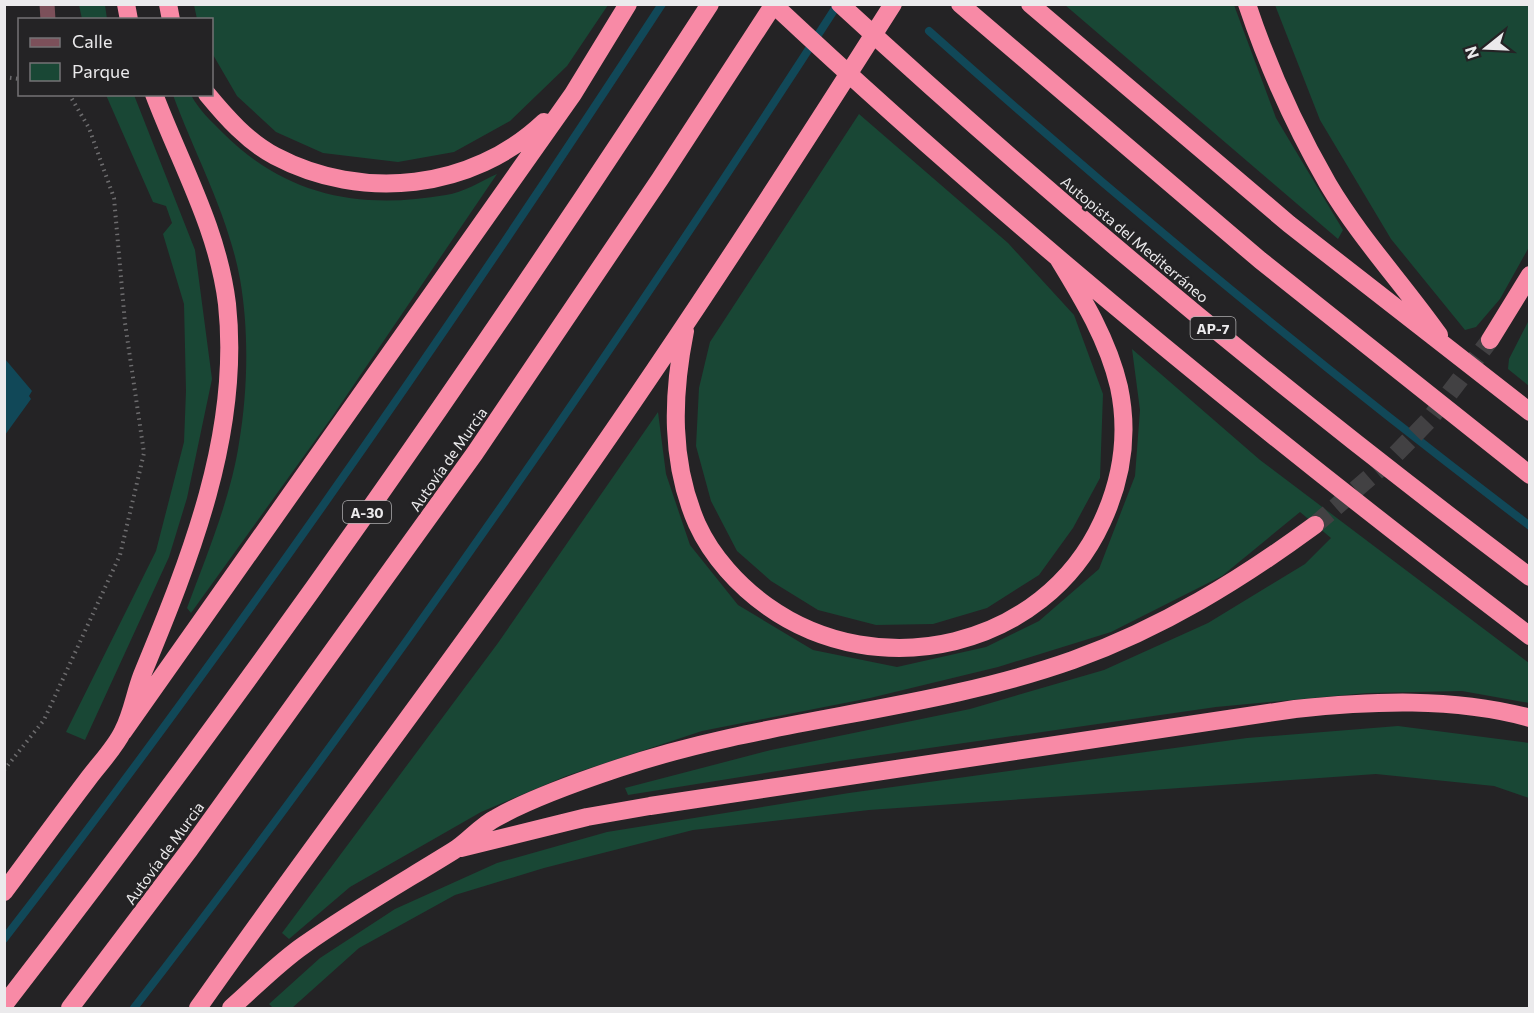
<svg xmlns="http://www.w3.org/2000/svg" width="1534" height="1013" font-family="Commissioner,sans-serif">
<rect width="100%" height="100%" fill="#242325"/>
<!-- green -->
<path fill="#194735" d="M79,5H105L107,19H82Z
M194,5V4L608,5L567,66L510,121L454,152L398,162L323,153L276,132L237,96L212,53V20L197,19Z
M1065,5H1234L1276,118L1343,230L1338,239Z
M1275,5H1529V247L1500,299L1476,327L1465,330L1391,239L1320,120Z
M106,95H134L195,250L212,379L187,498L169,557L85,740L66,732L156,551L184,442L186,391L184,304L163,234L172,223L166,206L153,202Z
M173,95H191C199,110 211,121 223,133C286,196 360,210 446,195C463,193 481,181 497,174L332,417L191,613L187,608C206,557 231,497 239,443C248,390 249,331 240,279C228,214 195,155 173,95Z
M859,114L1008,243L1074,315L1103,394L1100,478L1073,528L1039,575L987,608L933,624L876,625L818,610L771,581L737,551L711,501L696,446L699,388L710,342Z
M1529,320V386L1508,369L1509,359Z
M1132,349L1260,460L1529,663V703L1462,691L1367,693L1216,707L846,760L628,795L625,788L771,750L970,709L1104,670L1208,623L1305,564L1331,538L1300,512L1222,576L1111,632L998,667L870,698L702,731L566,776L481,812L350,887L289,939L282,933L498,643L658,412L666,474L690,545L738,605L813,650L897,667L986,647L1039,621L1099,569L1135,476L1140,410Z
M1398,726L1529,743V798L1494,786L1376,774L869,810L693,830L544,868L455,895L359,948L292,1008H273L269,1004L320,958L395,909L497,863L607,832L849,793L1247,738Z"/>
<!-- water -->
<path fill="#114858" d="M5,359L32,391L29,396L31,399L5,435Z"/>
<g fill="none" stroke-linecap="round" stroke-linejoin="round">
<!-- stream -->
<path stroke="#114858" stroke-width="8" d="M929,31C1123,204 1323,369 1530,526
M4,939C237,638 454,323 662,4
M134,1008C384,685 616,348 838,4"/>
<!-- highway-tunnel -->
<path stroke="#424143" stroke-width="18" stroke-dasharray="18 9" stroke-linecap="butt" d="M1315,525L1393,457L1429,420L1490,340"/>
<!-- path -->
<path stroke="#6d6c6e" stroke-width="4" stroke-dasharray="1.5 4.5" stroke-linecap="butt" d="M4,77L20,79
M4,770L44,720L120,555L144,453L125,323L114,198L89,128L69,94"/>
<!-- street -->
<path stroke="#7c505a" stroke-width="15" d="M47,4L48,20"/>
<!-- highway -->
<path stroke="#f88aa6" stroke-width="18" d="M126,4L129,20
M168,4L171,20
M773,4C1013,229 1268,437 1530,636
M840,4C1060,207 1291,397 1530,577
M960,4L1260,260L1530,475
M1030,4L1289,224L1530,412
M1247,4C1268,67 1295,127 1328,184C1360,238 1403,284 1439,335
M207,94C226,117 248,142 275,156C362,202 472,190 544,122
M685,331C672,396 670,462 697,524C712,557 739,586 767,606C879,686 1044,648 1102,522C1122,479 1129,434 1119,387C1108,340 1083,299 1058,258
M1490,340L1530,275
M123,732L573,94L628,4
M461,848L587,817L650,806L1295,709C1371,701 1454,697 1530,718
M4,892C32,854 60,816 88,779C99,764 115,748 123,731C132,714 135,693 142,675C190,559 241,433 227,304C218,229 180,163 154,94
M4,1005C254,682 488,347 710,4
M70,1008L190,849L475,453L660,179L774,4
M198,1008C308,851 425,698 536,541C661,366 778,185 893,4
M231,1008C255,987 278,963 304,945C352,911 403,882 453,851C468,842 480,826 496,818C531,798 580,781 619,768C767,718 926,712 1073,660C1162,628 1240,580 1315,525"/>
</g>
<g text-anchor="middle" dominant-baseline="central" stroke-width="5" stroke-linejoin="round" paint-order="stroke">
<!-- shield labels -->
<g fill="#242325" stroke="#afaeb0" stroke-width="1.5">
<rect x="1190.5" y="317" width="45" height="22" rx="4.5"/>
<rect x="343" y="501" width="48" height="22" rx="4.5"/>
</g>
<g font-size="14" font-weight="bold" fill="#ebeaec">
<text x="1213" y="328">AP-7</text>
<text x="367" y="512">A-30</text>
</g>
<!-- street labels -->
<g font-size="15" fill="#ebeaec" stroke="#242325">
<text transform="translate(1135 239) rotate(40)">Autopista del Mediterráneo</text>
<text transform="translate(448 459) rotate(-55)">Autovía de Murcia</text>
<text transform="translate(164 853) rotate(-54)">Autovía de Murcia</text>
</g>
</g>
<!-- border -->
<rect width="1534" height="1013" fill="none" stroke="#ebeaec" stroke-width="12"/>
<!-- legend -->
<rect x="18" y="18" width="195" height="78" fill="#242325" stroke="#747375" stroke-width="1.5"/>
<rect x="30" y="38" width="30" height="9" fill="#7c505a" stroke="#747375" stroke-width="1.5"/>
<text x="72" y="48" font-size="18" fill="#ebeaec">Calle</text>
<rect x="30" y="63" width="30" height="18" fill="#194735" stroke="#747375" stroke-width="1.5"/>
<text x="72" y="78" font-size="18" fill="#ebeaec">Parque</text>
<!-- north arrow -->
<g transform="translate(1486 48) rotate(252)" stroke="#242325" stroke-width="4.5" paint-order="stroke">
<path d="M0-4.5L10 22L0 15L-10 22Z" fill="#ebeaec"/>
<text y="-9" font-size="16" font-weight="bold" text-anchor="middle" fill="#ebeaec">N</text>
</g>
</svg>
